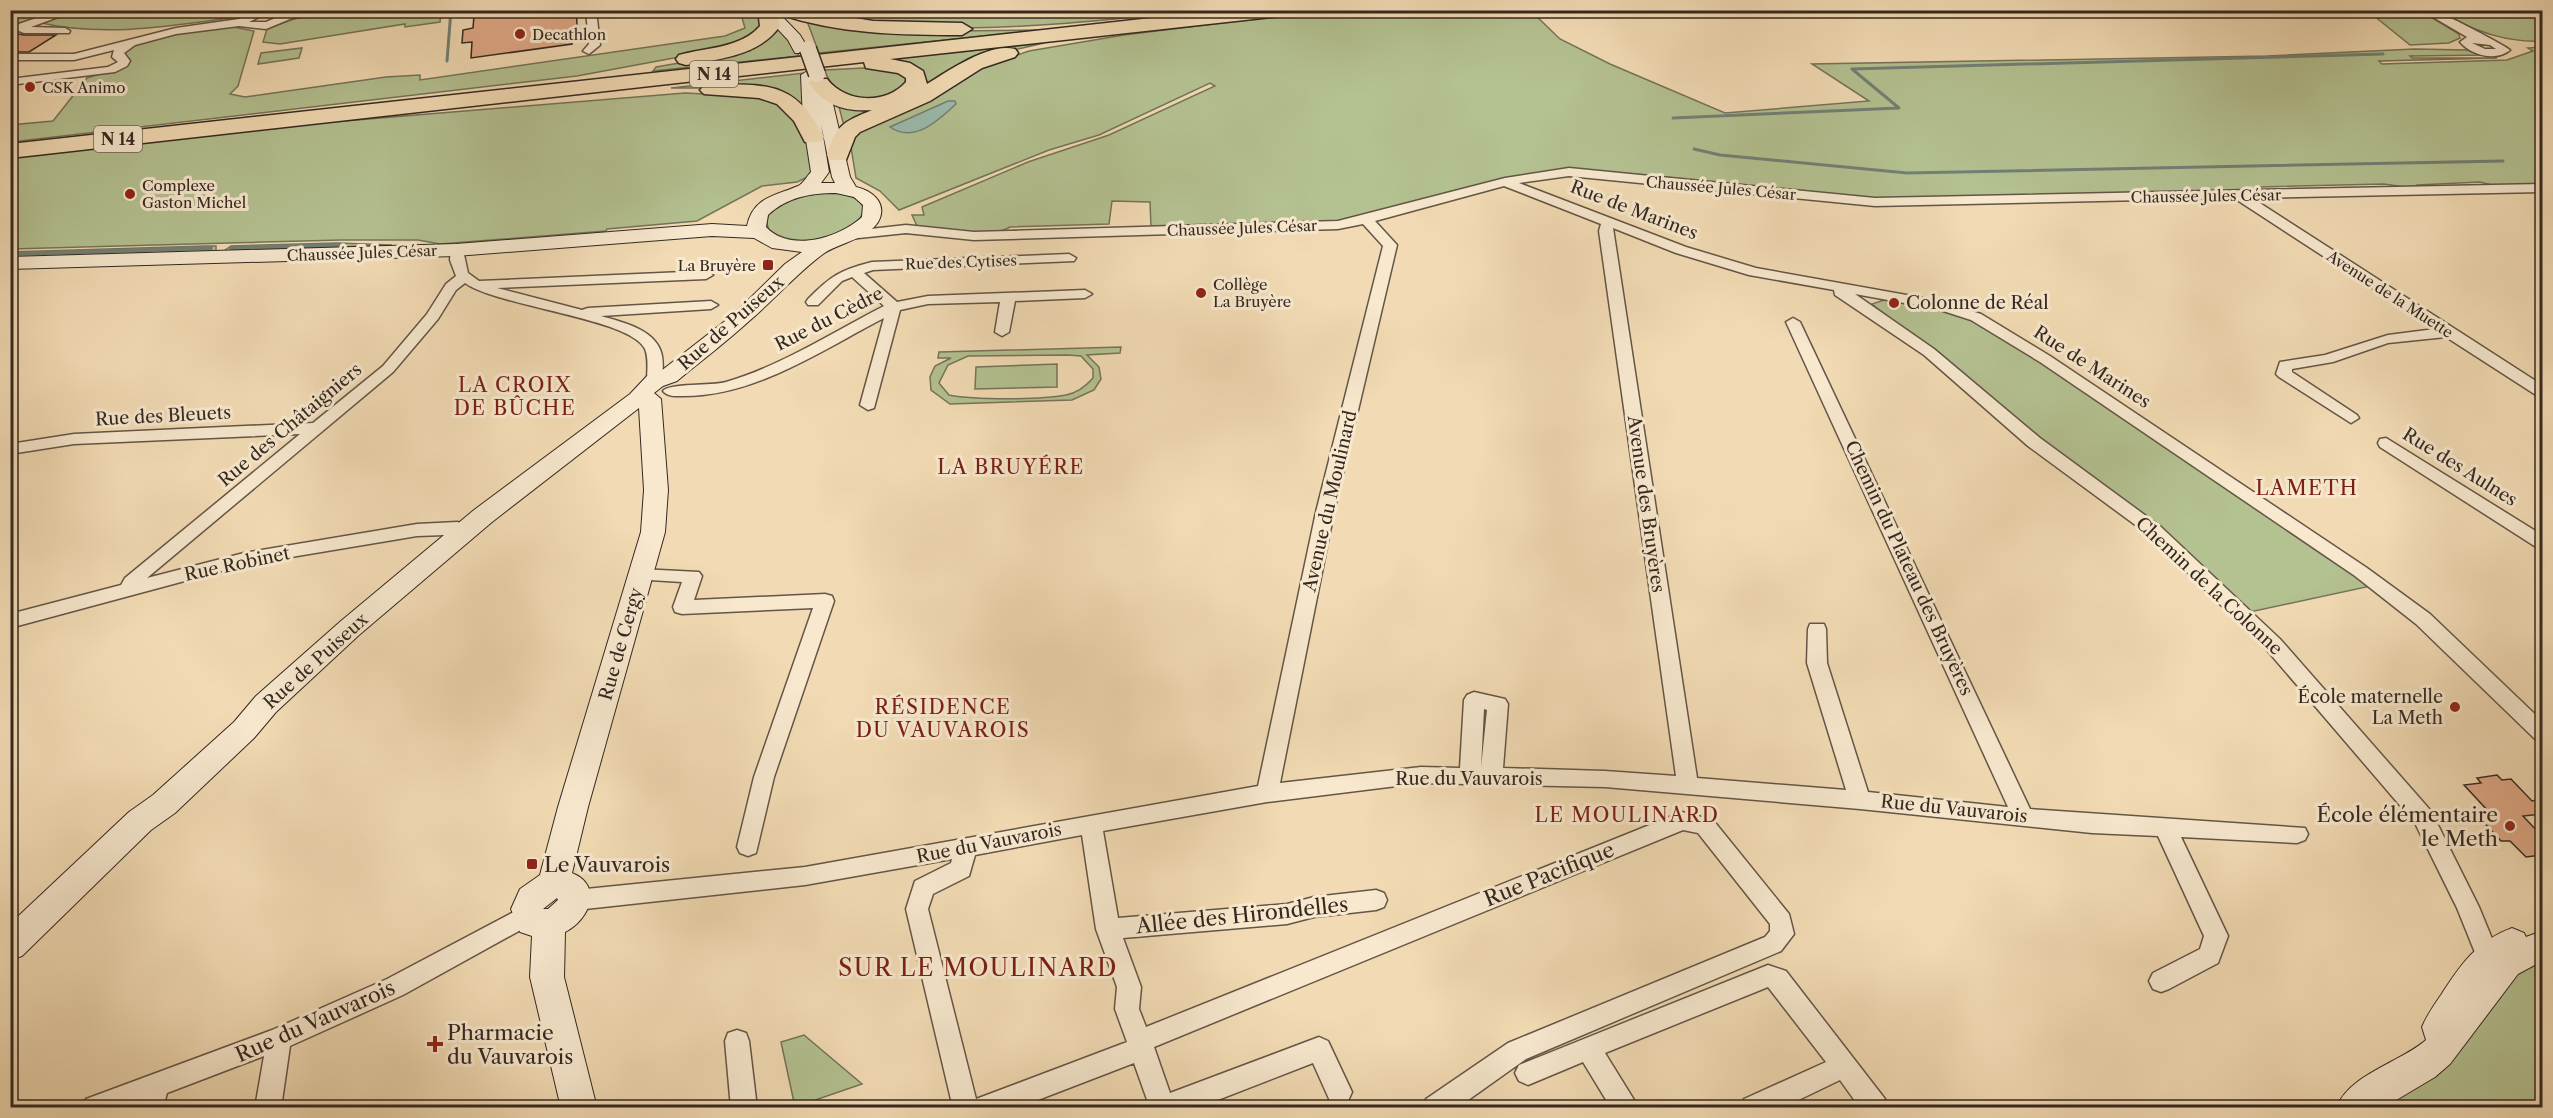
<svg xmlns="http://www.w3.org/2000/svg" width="2553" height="1118" font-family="'Libre Caslon Text',serif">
<rect width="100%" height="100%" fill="#f2dbb4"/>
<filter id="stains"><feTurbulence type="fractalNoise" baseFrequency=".00333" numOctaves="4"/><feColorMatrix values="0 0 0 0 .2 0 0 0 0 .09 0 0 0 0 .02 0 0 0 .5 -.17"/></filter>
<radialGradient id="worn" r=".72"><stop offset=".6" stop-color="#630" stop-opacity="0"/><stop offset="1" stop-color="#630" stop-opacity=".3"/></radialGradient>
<!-- green -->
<path fill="#b4c191" stroke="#747459" stroke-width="1.5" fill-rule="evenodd" d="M77,10L204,11L219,19L242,12L246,14L238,17C171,26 103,38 37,22Z
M342,10L441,11L440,22L405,27V24L280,44L263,42L267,29L301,16Z
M1328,10L1531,11L1560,39L1610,64L1725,113L1869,101L1812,64L2267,56L2415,49L2466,50L2488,55L2410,56L2412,58H2497L2379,61L2382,64L2507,60L2533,51L2528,48L2542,47V186L2492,185L2480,182L2417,185L2412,188L2384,184L2260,187L2259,191L1884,199L1561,170L1490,182L1345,221L1151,227L1150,202L1112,201L1109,224L1010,227C990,240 941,229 917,226L912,215H924L922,207L1028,162L1109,135L1215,86L1210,83L1099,135L1049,150L899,210L880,191L856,178L850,141L859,130L977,69L1029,51L1124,35Z
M11,11H68L11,25Z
M740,11H761L764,31L722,49L577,76L11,142L10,125L53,121L87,78L119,68L121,55L129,47L175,33L228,26L254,31L238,86L230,94L245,97L386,77L420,75V80L725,36L745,28Z
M804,11H1199C1078,22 921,43 804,11Z
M2368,11H2421L2459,34L2460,38L2449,43L2410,45Z
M2432,11H2542V41C2499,43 2471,27 2432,11Z
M807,21L953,31L1042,30L819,53Z
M778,29H781L799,56L653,71L656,67L750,51L745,46Z
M1044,43L1001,53L844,126L838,103L858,106L921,86L890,62V59Z
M302,48L299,58L258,64L261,53Z
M884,67L903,71L909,85C901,89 892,95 883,97C860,105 831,94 825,70Z
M804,73L807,82L803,108L799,103L705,88H671Z
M685,93L763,97L780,102L807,138L812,175L797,182L762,186L697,221L607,229L606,231L440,244L418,240H341L11,249L10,158L222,131Z
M827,192C916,199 819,265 769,230C756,201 809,195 827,192Z
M337,243L392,245L224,251L231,246Z
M206,246H216V251L11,257L10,252Z
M1884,300L1945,307L1987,325L2371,586L2250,612L1872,304Z
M1121,347L1120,353L1087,355L1099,367L1101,379L1094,390L1072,400L950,404L931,390L930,377L935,366L951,358H938L939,352ZM1068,355L1081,356L1093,369V378C1086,386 1077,393 1066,395C1040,400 975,400 949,395L939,383L948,365L968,356Z
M1057,364V387L975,389L976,367Z
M2542,953V1107L2379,1108L2490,966Z
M804,1035L862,1084L795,1107L781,1042Z"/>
<!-- water -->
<path fill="#9bbbad" stroke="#728075" stroke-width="1.5" d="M948,101H955L956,104C939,120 914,144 890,127Z"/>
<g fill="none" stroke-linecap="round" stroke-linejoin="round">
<!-- stream-far1 -->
<path stroke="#728075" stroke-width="3" d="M447,61L451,10
M1673,118L1899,108L1852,69L2383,54
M1694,149L1720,155L1907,173L2503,161"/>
<!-- stream -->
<path stroke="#728075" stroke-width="4" d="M231,248L341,245
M10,254L211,248"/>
</g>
<!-- building -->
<path fill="#e0a987" stroke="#342821" stroke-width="1.5" d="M511,10H576L578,38L571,39L572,44L471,58L472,42L462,43L463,30L473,28L474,16Z
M18,34L24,35H56L29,52H10V35Z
M2497,775L2502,780L2511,779L2532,801L2542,799V814L2523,816L2542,836V855L2526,857L2510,841H2501L2476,814L2489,812L2464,785L2481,783L2477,778Z"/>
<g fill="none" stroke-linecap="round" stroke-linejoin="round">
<defs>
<path id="street" d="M60,10H77L31,27L65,28L70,31L69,33H24L19,31L10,33V27Z
M256,10H332L290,19L266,29L239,26L176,34L135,45L124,53L130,61L127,66L115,72L10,85V79L108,67L118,62L112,57L114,50L74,60H10V54H74L176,28L239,19ZM277,14L280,16L266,22H249L261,16Z
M586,10H596L600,45L589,54L583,51L589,44Z
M2421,10C2425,10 2431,10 2435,11C2443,13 2506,46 2510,50C2496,62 2471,55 2460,42L2467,37ZM2472,43L2490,45L2496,49H2485Z
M1569,168L1875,198L2542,184V192L2252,198L2542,385V397L2536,395L2446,337L2388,343L2333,362L2292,369V372L2357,415L2359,418L2351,423L2279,377L2276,374L2280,362L2325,355L2388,335L2435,329L2234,198L1875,206L1569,176L1519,183L1686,247L1756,268L1940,301L1981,314L2050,356L2367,568L2430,614L2542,721V741L2535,739L2416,624L2355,576L2040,362L1971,320L1937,309L1855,294L1934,349L2040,438L2161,527L2280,639L2431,811L2479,907L2500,958L2496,965L2488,968L2480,965L2457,908L2415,823L2266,649L2149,535L2028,446L1924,355L1835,295L1834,290L1749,275L1676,253L1613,228L1697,778L1846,790L1807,663L1808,629L1810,624H1824L1826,629L1827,663L1868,792L2008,807L1786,322L1793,318L1800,322L2030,809L2305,828L2308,834L2305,840L2297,843L2181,837L2228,936L2218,963L2169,989L2161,992L2153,989L2149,981L2153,973L2200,949L2204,936L2158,836L2092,833L1860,809L1605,787L1421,783L1267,802L1103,831L1118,918L1287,904L1314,897L1376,890L1384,893L1387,900L1384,907L1376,910L1314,917L1287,924L1123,938L1141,987L1139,1009L1146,1027L1682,812L1713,820L1789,914L1794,934L1781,951L1526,1059L1457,1108H1422L1426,1099L1508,1043L1765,937L1770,931V924L1698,833L1683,830L1154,1047L1170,1093L1319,1037L1328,1041L1352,1092L1348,1101L1339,1104L1330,1101L1313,1063L1197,1108H1150L1134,1063L1017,1108H953L906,909L915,881L951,863L952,859L805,885L576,910L568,907L565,900L568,893L576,890L805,867L1258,786L1316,512L1383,246L1363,224L1338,229L974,240L906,233L849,239L844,238V232L906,225L974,232L1338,221L1505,178ZM1504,186L1601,224L1599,231L1676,776L1605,771L1503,768L1508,704L1505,699L1474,692L1467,695L1464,700L1460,768L1421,767L1280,783L1334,512L1397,245L1375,221ZM1484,709L1487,710L1481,768ZM1082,835L1096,929L1117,987L1115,1009L1127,1042L976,1099L928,909L933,894L969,876L975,855Z
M456,246L463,250L468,273L479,281L706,271L713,275L706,279L497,288L582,310L588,308L711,301L718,305L711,309L601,316C622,322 654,329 661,352C664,361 662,372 663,381L655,386L647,381C647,371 649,358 645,349C630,318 499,307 465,283L456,290L438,319L393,372L147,578L244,553L417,524L457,522L473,526L476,530L473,534L417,536L244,565L10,628V614L121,585L125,578L300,434L74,444L10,454V444L74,434L313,423L383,366L427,314L446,284L456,276L450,260L451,247Z
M1069,254L1076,258L1074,261L873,270L864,273L897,302L928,296L1085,290L1092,294L1085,298L1015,301L1009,332L1002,336L995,332L1000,302L928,304L900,310L874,408L868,410L860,405L884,318C822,350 756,396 684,396C676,396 668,397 663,391C669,383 712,386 726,382C781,366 833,332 884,306L852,277L842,281L818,305H808L806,302L808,299C831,276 840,270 872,262Z
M2386,438L2542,535V549L2536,547L2380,447L2378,443L2380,439Z
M640,569L699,572L702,576L694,600L825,594L832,596L834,601L774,777L756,853L748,856L740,853L737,847L754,777L813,608L682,614L675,612L673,607L682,582L634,579L631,575L634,571Z
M527,905L535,908L538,915L535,922L403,995L290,1046L281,1108H255L264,1056L167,1093L163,1108H137L138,1104L129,1108H82L86,1099L272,1030L387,979Z
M1768,965L1786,971L1885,1099L1889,1108H1860L1840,1080L1782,1108H1740L1744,1099L1826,1062L1768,987L1605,1053L1639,1108H1611L1583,1062L1528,1085L1519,1081L1515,1073L1519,1065Z
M737,1030L746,1033L749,1041L757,1108H731L725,1041L728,1033Z"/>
<path id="secondary" d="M760,10H776L800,35L809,50L807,53H795L788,40Z
M809,70L815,72L819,83L827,84L829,87L850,177L856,187C870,190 886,201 880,218C873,238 838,243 823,254C795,275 774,300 748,322C725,343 701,361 677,381L663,386L654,393L661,399L668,490L665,532L588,807L572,873C604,886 589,920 565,932L564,977L597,1108H561L530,977L532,936L520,932L511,909L520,889L540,875L558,807L641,532L644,490L639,408L492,522L359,635L276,712L254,738L175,813L151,830L22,956L10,960V924L129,812L153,795L234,722L256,696L341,621L474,510L630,394L647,376L661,371L734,314L785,264L802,252L772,248L754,238L712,236L456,256L10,269V257L456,244L712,224L747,226C753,197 775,196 798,186C803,184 807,176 811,172L803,121L801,75ZM821,124L832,177L835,183H821L829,172ZM836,193L854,197L863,205L862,217C839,238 790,253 766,227L768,215C787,197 811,193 836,193ZM557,898L558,900L548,909H543Z
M2512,928L2524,933L2526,937L2542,931V961L2518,974L2450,1064L2435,1077L2383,1108H2336C2350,1074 2399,1063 2426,1040L2422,1027C2427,1015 2434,1005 2441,995C2461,964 2477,941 2512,928Z"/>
<path id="highway" d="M758,10H776L780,26C759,56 719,59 686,65L679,63L676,59L679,55C704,48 742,48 760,26Z
M777,10H807L873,21L962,23L972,29L962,35C899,35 839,34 779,14Z
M1224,10H1290L1281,16L890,59L910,63L923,71L927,84C948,71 990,42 1015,49L1018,53L1015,57L982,68L930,101L860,132L855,137L846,160H830L827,155C836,124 844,122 872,110C846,112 824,106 809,83L813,79H827C845,103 886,105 906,82V78L898,73L866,68L864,62L10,158V144Z
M711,84C768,85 795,81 824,137L821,142H805L794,121L777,104L759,98L704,94L700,90L704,86Z"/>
</defs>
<!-- street casing -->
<use href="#street" stroke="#645546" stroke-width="3"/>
<!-- secondary casing -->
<use href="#secondary" stroke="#342821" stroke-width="2"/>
<!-- highway casing -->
<use href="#highway" stroke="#342821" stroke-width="3"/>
<!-- street -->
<use href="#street" fill="#f7e8ce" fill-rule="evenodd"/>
<!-- secondary -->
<use href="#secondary" fill="#f7e8ce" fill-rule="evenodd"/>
<!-- highway -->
<use href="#highway" fill="#f2dbb4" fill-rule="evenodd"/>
<defs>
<path id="secondary-bridge" d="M808,49L817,74"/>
</defs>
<!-- secondary-bridge casing -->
<use href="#secondary-bridge" stroke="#342821" stroke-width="19" stroke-linecap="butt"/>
<!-- secondary-bridge -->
<use href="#secondary-bridge" stroke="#f7e8ce" stroke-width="16"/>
</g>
<!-- markers -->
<g fill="#8f2418" stroke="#f7e8ce" stroke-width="2">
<circle cx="520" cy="34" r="6"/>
<circle cx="30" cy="87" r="6"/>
<circle cx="130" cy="194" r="6"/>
<rect x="762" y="259" width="12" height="12" rx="3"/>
<circle cx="1201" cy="293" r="6"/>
<circle cx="1894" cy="303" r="6"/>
<circle cx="2455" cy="707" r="6"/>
<circle cx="2510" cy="826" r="6"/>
<rect x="526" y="858" width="12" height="12" rx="3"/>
<path d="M432 1035h6v6h6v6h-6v6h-6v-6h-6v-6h6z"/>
</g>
<g text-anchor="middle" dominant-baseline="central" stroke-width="6" stroke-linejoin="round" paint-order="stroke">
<!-- far-poi labels -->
<g font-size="15" fill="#342821" stroke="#f7e8ce" text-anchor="start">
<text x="532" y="34">Decathlon</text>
<text x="42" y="87">CSK Animo</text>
<text x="142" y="185">Complexe<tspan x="142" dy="17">Gaston Michel</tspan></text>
<text x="756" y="265" text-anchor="end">La Bruyère</text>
<text x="1213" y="284">Collège<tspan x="1213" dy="17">La Bruyère</tspan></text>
</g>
<!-- far-street labels -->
<g font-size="15" fill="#342821" stroke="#f7e8ce">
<text transform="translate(1721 188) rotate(5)">Chaussée Jules César</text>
<text transform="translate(2206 196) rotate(-1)">Chaussée Jules César</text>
<text transform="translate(1242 228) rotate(-2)">Chaussée Jules César</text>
<text transform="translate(362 253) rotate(-2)">Chaussée Jules César</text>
<text transform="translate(961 262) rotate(-2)">Rue des Cytises</text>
<text transform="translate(2390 294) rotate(33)">Avenue de la Muette</text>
</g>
<!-- shield labels -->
<g fill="#f7e8ce" stroke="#6e6255" stroke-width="1.5">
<rect x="690" y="61" width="48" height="26" rx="4.5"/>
<rect x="94" y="126" width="48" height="26" rx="4.5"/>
</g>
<g font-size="16" font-weight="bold" fill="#342821">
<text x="714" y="74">N 14</text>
<text x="118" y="139">N 14</text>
</g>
<!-- street labels -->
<g font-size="18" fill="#342821" stroke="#f7e8ce">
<text transform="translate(1634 210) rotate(21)">Rue de Marines</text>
<text transform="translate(829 319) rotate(-27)">Rue du Cèdre</text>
<text transform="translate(731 323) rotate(-41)">Rue de Puiseux</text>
<text transform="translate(2092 367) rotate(33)">Rue de Marines</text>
<text transform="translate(163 416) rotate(-3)">Rue des Bleuets</text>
<text transform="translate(290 425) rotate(-40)">Rue des Châtaigniers</text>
<text transform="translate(2460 467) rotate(32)">Rue des Aulnes</text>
<text transform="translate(1330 501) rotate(-77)">Avenue du Moulinard</text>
<text transform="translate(1646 504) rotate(82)">Avenue des Bruyères</text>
<text transform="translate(237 564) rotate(-12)">Rue Robinet</text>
<text transform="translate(1909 568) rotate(65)">Chemin du Plateau des Bruyères</text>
<text transform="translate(2209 586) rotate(43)">Chemin de la Colonne</text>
<text transform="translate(621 644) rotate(-74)">Rue de Cergy</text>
<text transform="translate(316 661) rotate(-42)">Rue de Puiseux</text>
<text x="1469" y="779">Rue du Vauvarois</text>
<text transform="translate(1954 809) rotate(6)">Rue du Vauvarois</text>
<text transform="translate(989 843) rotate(-11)">Rue du Vauvarois</text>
</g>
<!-- poi labels -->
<g font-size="18" fill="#342821" stroke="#f7e8ce" text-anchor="start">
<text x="1906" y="303">Colonne de Réal</text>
<text x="2443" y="697" text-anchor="end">École maternelle<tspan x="2443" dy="21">La Meth</tspan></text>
</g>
<!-- neighbourhood labels -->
<g font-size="20" letter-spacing="1.5" fill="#7a1f14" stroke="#f7e8ce">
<text x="515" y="385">LA CROIX<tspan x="515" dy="23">DE BÛCHE</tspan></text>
<text x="1011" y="467">LA BRUYÉRE</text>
<text x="2307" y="488">LAMETH</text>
<text x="943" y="707">RÉSIDENCE<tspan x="943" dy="23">DU VAUVAROIS</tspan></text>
<text x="1627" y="815">LE MOULINARD</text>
</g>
<!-- near-poi labels -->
<g font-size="21" fill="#342821" stroke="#f7e8ce" text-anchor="start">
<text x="2498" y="814" text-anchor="end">École élémentaire<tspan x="2498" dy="24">le Meth</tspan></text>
<text x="544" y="864">Le Vauvarois</text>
<text x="447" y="1032">Pharmacie<tspan x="447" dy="24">du Vauvarois</tspan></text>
</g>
<!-- near-street labels -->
<g font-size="21" fill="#342821" stroke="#f7e8ce">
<text transform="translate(1549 874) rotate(-22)">Rue Pacifique</text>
<text transform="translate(1242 915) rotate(-6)">Allée des Hirondelles</text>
<text transform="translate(315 1021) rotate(-24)">Rue du Vauvarois</text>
</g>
<!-- near-neighbourhood labels -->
<g font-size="24" letter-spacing="1.5" fill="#7a1f14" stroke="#f7e8ce">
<text x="978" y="967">SUR LE MOULINARD</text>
</g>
</g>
<!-- margin -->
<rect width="2553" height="1118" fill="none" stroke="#f2dbb4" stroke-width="36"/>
<rect x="12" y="12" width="2529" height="1094" fill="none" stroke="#342821" stroke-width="3"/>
<rect x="18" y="18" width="2517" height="1082" fill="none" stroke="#342821" stroke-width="1.5"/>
<rect width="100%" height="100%" filter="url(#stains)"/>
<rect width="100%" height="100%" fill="url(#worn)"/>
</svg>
